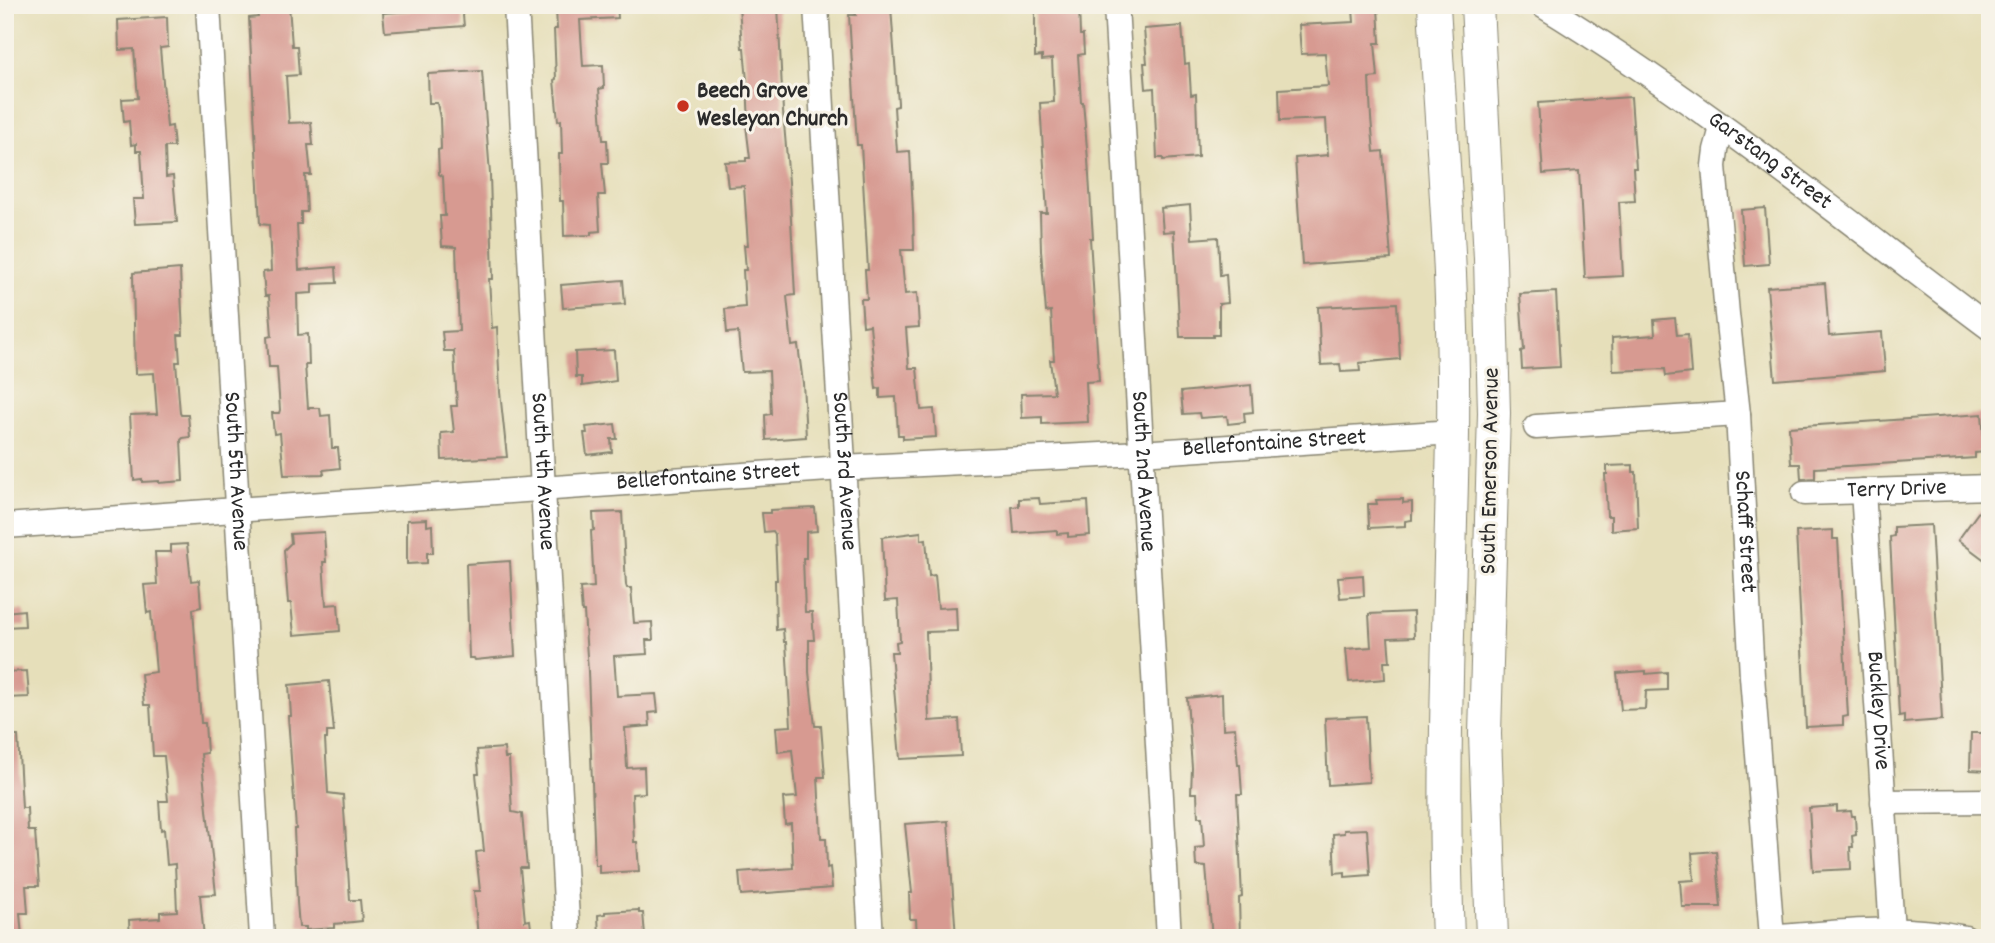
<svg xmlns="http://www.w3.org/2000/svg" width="1995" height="943" font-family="Dekko,sans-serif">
<rect width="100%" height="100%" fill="#f7f3e8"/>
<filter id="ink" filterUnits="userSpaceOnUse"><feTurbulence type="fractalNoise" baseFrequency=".0143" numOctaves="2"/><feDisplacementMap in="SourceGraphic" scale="14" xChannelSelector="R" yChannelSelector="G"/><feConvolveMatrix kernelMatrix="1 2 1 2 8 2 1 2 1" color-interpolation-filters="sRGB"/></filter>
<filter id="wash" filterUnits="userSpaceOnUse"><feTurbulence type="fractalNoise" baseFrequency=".00686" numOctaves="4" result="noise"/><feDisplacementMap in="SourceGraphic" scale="28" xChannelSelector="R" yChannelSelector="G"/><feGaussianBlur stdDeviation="1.57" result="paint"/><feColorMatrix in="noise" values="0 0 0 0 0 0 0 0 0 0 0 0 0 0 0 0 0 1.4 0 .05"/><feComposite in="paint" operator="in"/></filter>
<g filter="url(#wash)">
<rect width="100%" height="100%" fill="#e6dfba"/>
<g id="blocks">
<!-- building -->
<path fill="#d79a91" d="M256,5H289L292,46H297L299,75L286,76L289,123L311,122L313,145H308L311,175H305L307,212H301V224H297L299,270L336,267L337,283L312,284V293L297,294L298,335L308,334L309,365H305L308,408H320L321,416L330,415L332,448H338L340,468L323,470L324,474L284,475L280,433L274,434L272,413H279L280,410L277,367H269L267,337L272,336L269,296H265L263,272L271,271L269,225L260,224L249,18L258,17Z
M411,5H462L464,26L385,32L383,13L411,11Z
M560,5H617L618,18L580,20L583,66L603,65L604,88L599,89L603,140H607L608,163H602L605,195H598L600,231L591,232V235L564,236L563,201H560L559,154H562L561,120L558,121L554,80L556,79L554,29H557L556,8L560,7Z
M739,5H778L783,112L789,182L795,295L787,296L792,346L798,345L803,383L806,437L766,440L765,415L771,414L769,371L742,372L738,332L727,333L725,309L745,307L743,270H746L744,245H748L744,186L728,187L725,162L746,161V158H750L746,125H749L747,81L744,48H742Z
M1035,5H1079L1080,35H1083L1084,54L1078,55L1081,102H1083L1088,160L1093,238H1090L1099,381L1086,382L1088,422L1042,424V417L1022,418L1021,394L1054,393L1050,360H1054L1051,311L1046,312L1041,250L1040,213H1047L1040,103L1054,102L1052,59L1042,60V56L1035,57Z
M891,7L898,103V106L894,107L897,152L910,151L913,213L914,250H901L905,294L917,293L919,327L906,328L909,368H917L921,410L934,409L936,437L903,439V435H898L896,397L880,398V388L876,389L870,325L863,326L861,299H867L865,270H868L861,145H857L849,15H856L855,10Z
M1378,8L1380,43H1375L1378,77L1369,78L1371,118L1374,152L1383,151L1391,259L1302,265L1295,158L1328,155L1326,119L1280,121L1279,89L1328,86L1325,53L1301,54L1299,25L1354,22L1353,9Z
M167,17L168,47L160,48L167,127L172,126L174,147H165L166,177L173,176L177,222L135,224L133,199H144L141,151H136V144L131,145L129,121L124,122L122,99L138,98L134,49L119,50L118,20Z
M1182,26L1185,64L1189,63L1191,95L1196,94L1198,157L1163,160V158H1157L1154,88L1146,89L1144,63H1147L1144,29Z
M482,71L490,174L493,279H489L492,328L497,327L500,392L507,457L442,460L441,433L454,432L451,406H457L454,351H444L442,332L459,331L456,247L442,246L440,216H445L443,177L439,174L438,150L441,149L440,118L437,103H429L428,74Z
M1631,97L1636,168H1633L1635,201L1619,202L1623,276L1585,278L1579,171L1543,174L1538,103Z
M1190,205L1192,239L1218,237L1220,275L1226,274L1228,303L1219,304V335H1213V337H1180L1174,231L1163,232L1161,208Z
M1765,208L1769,264L1745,266L1741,210Z
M180,269L183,335H178L180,362H176L180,413L181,415H188L190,437L183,438L181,440L183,481L159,483V481L142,482V479L134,480L130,415L157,414L154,373L135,374L133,273Z
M623,280L625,304L563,308L561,285Z
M1825,283L1829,336L1882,332L1885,371L1775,380L1767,287Z
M1556,292L1560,367L1522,369L1521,351L1524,350L1520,294Z
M1397,303L1400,359L1359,363L1360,371L1341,372L1340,364L1321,365L1318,307Z
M1675,318L1677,335L1688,334L1691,373L1666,376L1665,369L1613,371L1612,338L1655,335L1654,320Z
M614,350L616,381L582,386V377H576L575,352Z
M1251,385L1253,412L1244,413L1245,422L1228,424L1227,416L1200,418L1199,413L1183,414L1181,392Z
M1982,414L1985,452L1975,453V458L1815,468V478L1801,479L1800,464H1791L1789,427Z
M615,424L617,439H611L612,452L587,455L584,433H587L586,427Z
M1633,465V472H1636L1638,528L1611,530V516H1607L1605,474H1607V466Z
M1039,498L1040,504L1088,501L1090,535L1068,537V533L1057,534V530L1014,533L1012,507L1019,506V499Z
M1403,499V503L1412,502V520L1405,521V526L1369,528L1368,504H1377L1376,500Z
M815,508L817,531L806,532V558H803L805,612H812L814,640H809V672L815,726H821L825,777H818L821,838H826L827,868L830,867L832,888L741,895L739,872L793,868L791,823L785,824L783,798L797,797L792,750L778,752L776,727L791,726L786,642H784L783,629L776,630L775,580H777L775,534L773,531L764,532L762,513H770V510Z
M1980,510L1990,517V564L1958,540Z
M622,512L626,585L627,588H631L634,623L652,622L653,640H646L647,654L614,656L617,696L656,694L658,712L649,713L650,726L625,728L627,768L644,767L645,793L632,794L634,842H637L639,871L599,873V865H595L588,671L584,612H582L580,588L594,587L591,531L594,530L593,513Z
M427,519V526L432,525L433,553H427V563L407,564V520Z
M1931,525L1942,720L1904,723V715L1899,716L1890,537L1894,536V527Z
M1833,530V539H1838L1848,716L1843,717V725L1806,727L1796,532Z
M324,532L326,562H323L326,605L338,604L340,631L294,635L291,603H288L284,550L291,543L290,534Z
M921,532V540L926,539L929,576L935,575L938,608L956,607L957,631L926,632L929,721L959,719L961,756L900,759L891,652H897L896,642L900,641L898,600L885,601L882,537Z
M187,544L191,581L199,580L201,607L193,609L201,723H205L207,753L201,754L216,894L200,895L204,938H130L129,920L160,918V912L177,911L175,864L167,865L164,829L161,830L159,801H168L164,756H153L150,705H144L141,674L156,672L151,612L147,613L144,585L157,584L155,552H171V545Z
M510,561L515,656L475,660L474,658H469L466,564Z
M1363,575L1364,596L1340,598L1338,577Z
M24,610L25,626L5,627V612Z
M1413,612L1414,637L1388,638L1390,662H1384L1385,679L1349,682L1346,649L1371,647L1369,614Z
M27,671L29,697L5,698V672Z
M1646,671V674L1667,672V690L1646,691L1645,709L1621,710L1617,673Z
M329,681L334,732H327V739H325L328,793L343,795L350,900H360L362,921L334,924V928L306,930V927H299L297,902L294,829H296L288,716H291L289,685Z
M1222,694L1223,729L1235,728L1238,765H1240L1242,794H1237L1242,897L1239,898L1240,938H1212L1206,867L1196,866L1195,848L1204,847L1202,817H1198L1197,793H1191L1192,768L1187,698Z
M1366,716L1369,782L1328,785L1325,718Z
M1971,733H1990V771L1970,770Z
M5,736H18L22,808H27L28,831H35L39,886H26L28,913H20L22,938H5Z
M504,748L505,758H509L512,812L522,814L527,868H520L525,921L530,920L532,938H478L474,891H480L476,852L484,851L476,774H479L477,750Z
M1837,806V812L1851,811L1852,816H1855L1856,835L1852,836L1853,847H1850L1851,869L1813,871L1809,808Z
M948,821L956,938H917L916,919H910L909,893H912L905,824Z
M1367,829L1370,875L1345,877V872L1335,873L1333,834L1344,833V830Z
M1716,851L1721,907H1682L1680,881L1694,880L1692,853Z
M639,910V913H643L645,935L599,936L598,915L605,914V912Z"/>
</g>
</g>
<g filter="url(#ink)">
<use href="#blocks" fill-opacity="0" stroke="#888572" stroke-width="2"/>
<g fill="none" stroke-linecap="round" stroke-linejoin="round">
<defs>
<g id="minor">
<path id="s1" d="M208,5L262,938"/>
<path id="s2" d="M516,5L568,938"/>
<path id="s3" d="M816,5L871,938"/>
<path id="s4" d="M1116,5L1169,938"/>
<path id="s5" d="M1542,5C1699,101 1843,218 1990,328"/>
<path id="s6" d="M1722,128L1716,150L1714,166L1727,314L1738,414L1752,676L1772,938"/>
<path d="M1536,427L1738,414"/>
<path id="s7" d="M1863,491L1892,930"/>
<path id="s8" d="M1804,493L1990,487"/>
<path id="s9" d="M5,526L843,468L1140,453L1453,432"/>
<path d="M1883,802L1990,801"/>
<path d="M1769,938C1835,933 1900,924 1965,938"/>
</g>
<path id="major" d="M1434,5C1442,148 1455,291 1453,434C1450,602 1441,770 1448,938
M1477,5L1490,259L1494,413L1485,734L1492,938"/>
</defs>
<!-- minor casing -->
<use href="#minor" stroke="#888572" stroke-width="27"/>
<!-- major casing -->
<use href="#major" stroke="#888572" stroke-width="34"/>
<!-- minor -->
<use href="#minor" stroke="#fff" stroke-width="24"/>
<!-- major -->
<use href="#major" stroke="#fff" stroke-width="32"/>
</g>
</g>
<!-- markers -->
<circle fill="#c8321e" stroke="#f7f3e8" stroke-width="2.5" cx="683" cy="106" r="7"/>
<g text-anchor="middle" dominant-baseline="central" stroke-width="6" stroke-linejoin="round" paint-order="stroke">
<!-- poi labels -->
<g font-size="24" font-weight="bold" fill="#2b2b2b" stroke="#f7f3e8" text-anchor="start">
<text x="697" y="92">Beech Grove<tspan x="697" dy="28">Wesleyan Church</tspan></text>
</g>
<!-- street labels -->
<g font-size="24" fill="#2b2b2b" stroke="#f7f3e8">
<text stroke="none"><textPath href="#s5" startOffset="276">Garstang Street</textPath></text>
<text stroke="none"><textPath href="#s9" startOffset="1272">Bellefontaine Street</textPath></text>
<text stroke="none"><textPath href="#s2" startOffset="467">South 4th Avenue</textPath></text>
<text transform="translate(1491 471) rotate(-89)">South Emerson Avenue</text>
<text stroke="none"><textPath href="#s1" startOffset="467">South 5th Avenue</textPath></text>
<text stroke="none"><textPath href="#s3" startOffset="467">South 3rd Avenue</textPath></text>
<text stroke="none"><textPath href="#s4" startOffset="467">South 2nd Avenue</textPath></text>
<text stroke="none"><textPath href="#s9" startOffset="705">Bellefontaine Street</textPath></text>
<text stroke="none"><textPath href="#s8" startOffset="93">Terry Drive</textPath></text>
<text stroke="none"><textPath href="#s6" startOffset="406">Schaff Street</textPath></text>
<text stroke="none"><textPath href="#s7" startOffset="220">Buckley Drive</textPath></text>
</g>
</g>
<!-- margin -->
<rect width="1995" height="943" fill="none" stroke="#f7f3e8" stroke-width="28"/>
</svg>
